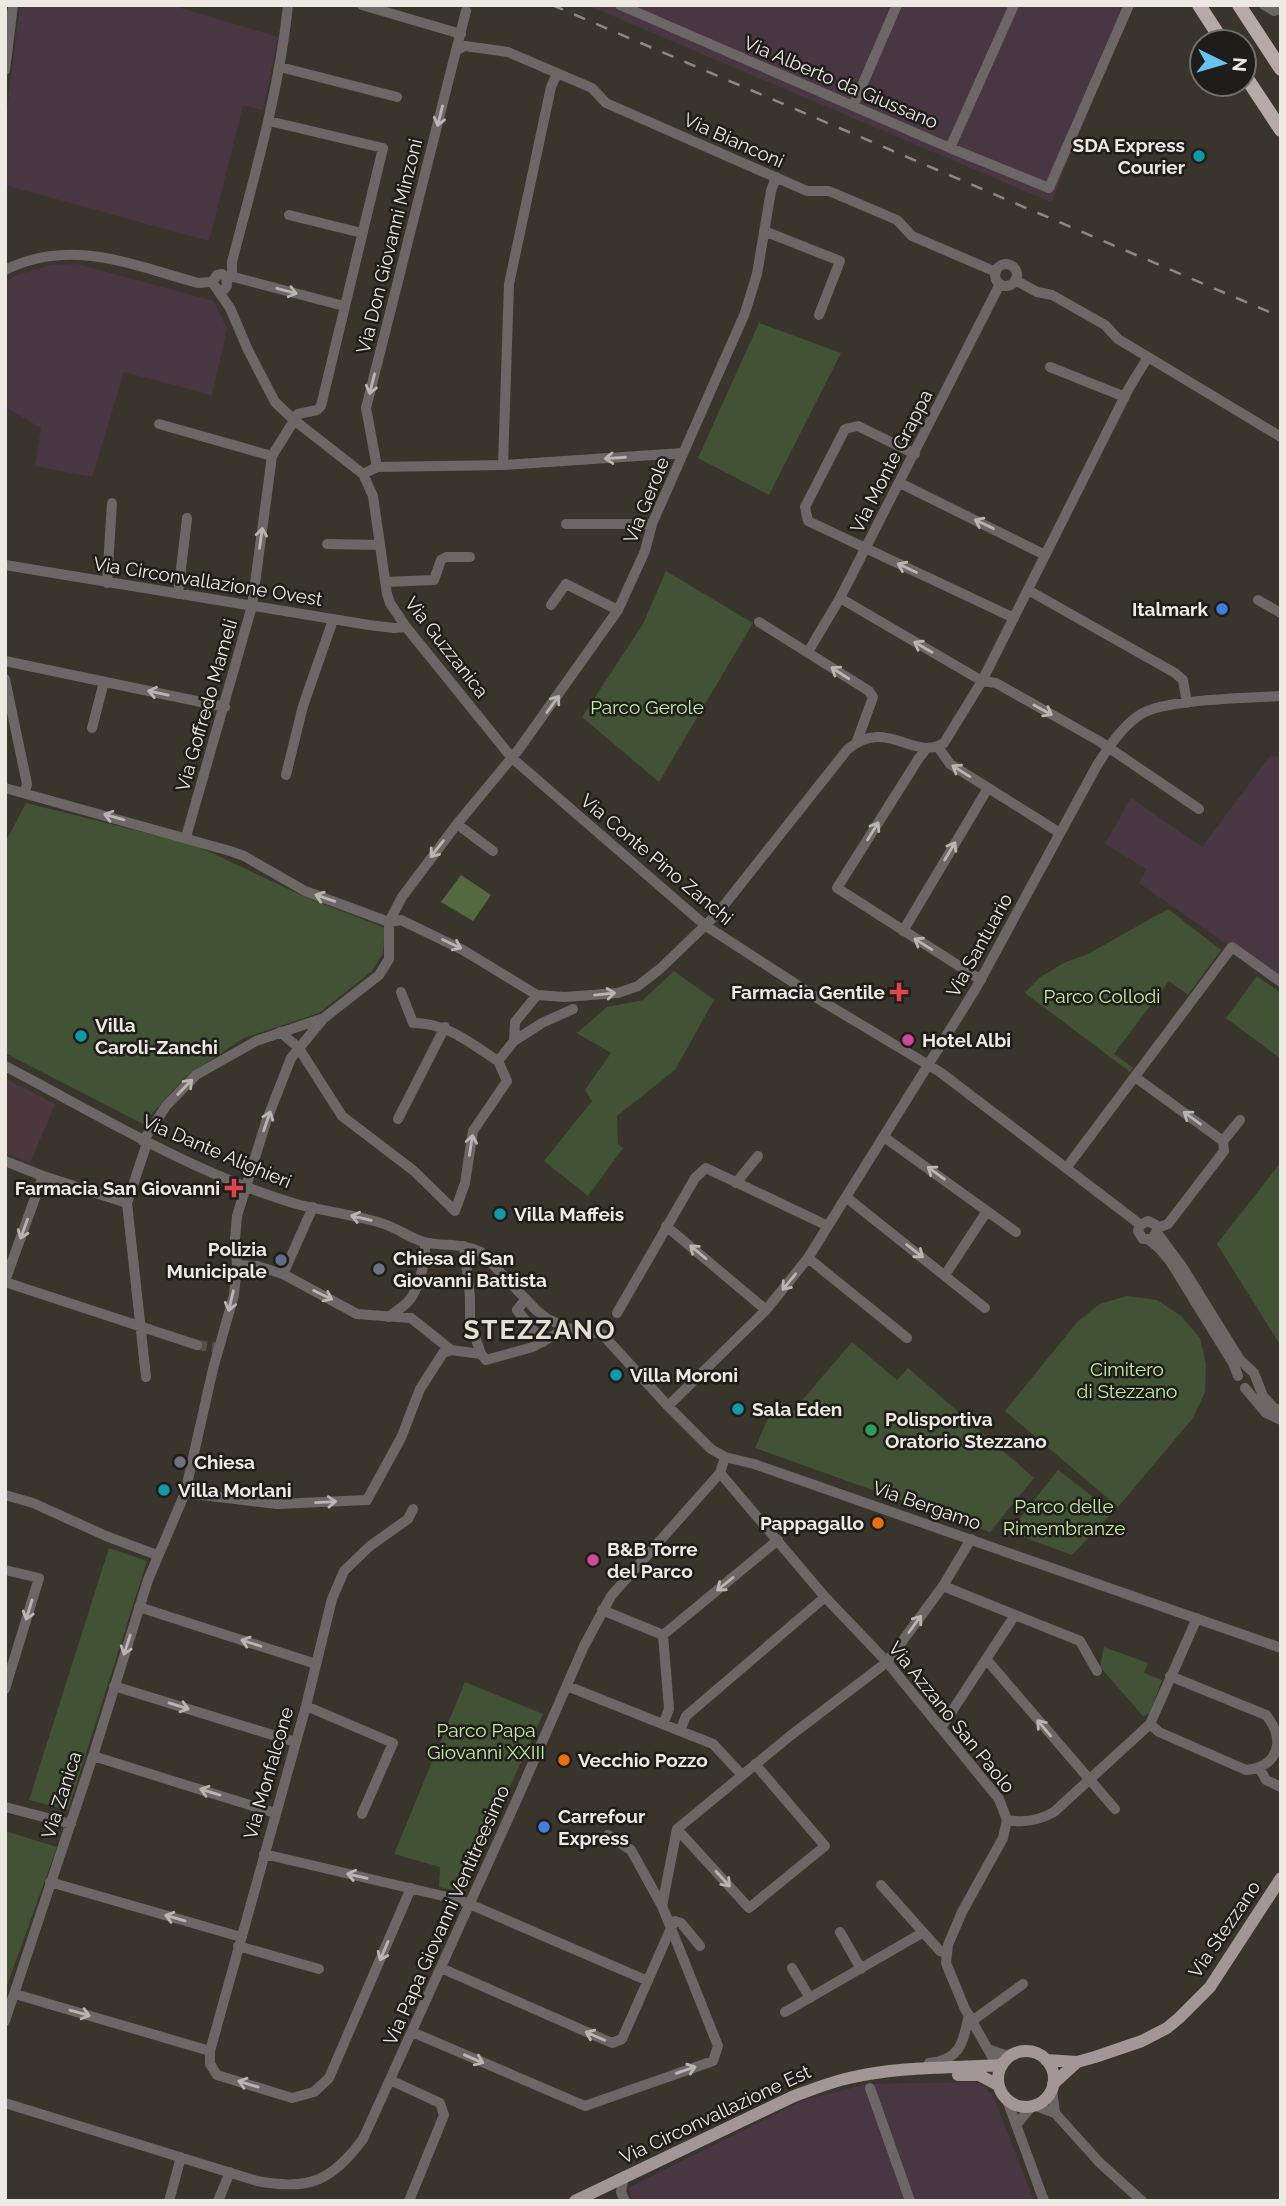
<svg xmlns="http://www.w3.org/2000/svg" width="1286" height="2206" font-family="Raleway,sans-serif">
<rect width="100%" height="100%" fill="#3a352c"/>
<!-- industrial -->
<path fill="#483743" d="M20,5H181V8L278,37L263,110L243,105L209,241L5,185V126Z
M587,5H1132L1051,202Z
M77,264L214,301L227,329L212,395L124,372L92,477L35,466L41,428L5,407V283L14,276L51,265Z
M1270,756L1281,757V982L1139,883L1146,869L1105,844L1131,798L1202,847Z
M975,2082L985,2087L994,2098L1034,2201H633L628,2188L804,2100L868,2084Z"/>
<!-- education -->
<path fill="#4b373d" d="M5,1078L55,1104L30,1163L5,1153Z"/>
<!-- green -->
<path fill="#425234" d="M759,323L841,353L769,495L698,458Z
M666,571L753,623L659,782L582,717L643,624Z
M26,803L195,845L303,896L385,928L383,953L372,971L319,1013L244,1038L185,1077L143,1124L5,1053V843Z
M1168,909L1221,950L1188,995L1169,981L1114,1054L1133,1068L1130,1072L1025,993L1040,977L1066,962L1088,954Z
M674,971L714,1000L675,1070L617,1116L618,1144L623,1148L588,1196L544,1161L592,1101L585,1090L611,1053L577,1033L607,1007L643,1000Z
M1257,976L1281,993V1059L1226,1018Z
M1281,1162V1346L1217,1244Z
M1127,1296L1157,1300L1181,1316L1200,1338L1206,1364L1205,1392L1193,1418L1118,1507L1005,1411L1078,1321L1100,1304Z
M852,1342L897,1380L908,1368L1034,1478L990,1532L755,1448L776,1400L793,1411Z
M1058,1470L1113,1512L1072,1555L1009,1532Z
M109,1548L147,1561L68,1810L29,1800Z
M1104,1647L1148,1663L1144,1673L1162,1680L1150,1713L1143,1716L1100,1667Z
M465,1682L543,1714L462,1892L439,1887L440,1867L394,1854Z
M5,1831L57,1847L5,1991Z"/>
<!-- forest -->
<path fill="#536a3e" d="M461,875L491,895L473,921L441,902Z"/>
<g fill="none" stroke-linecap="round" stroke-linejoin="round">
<!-- minor-tunnel -->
<path stroke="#555048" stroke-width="10" stroke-dasharray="10 5" stroke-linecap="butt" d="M197,1345L220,1348"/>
<!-- minor -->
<path stroke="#6c6766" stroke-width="10" d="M362,5L461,34
M620,5L950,148L1049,188L1129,5
M1264,5L1274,11L1281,9
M457,50L465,46L508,52L592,88L606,103L807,191H829L897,220L912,236L996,272
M280,67L397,97
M5,70L13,5
M853,106L897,5
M950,148L1014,5
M289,215L362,233
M764,231L840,261L819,315
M995 275a11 11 0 1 1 22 0a11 11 0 1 1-22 0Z
M5,270C71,237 132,265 198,283L212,282
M230,276L344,306
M228,280L232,273V262C254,177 279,93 288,5
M1015,280L1037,292L1052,295L1105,325L1118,339L1281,437
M212,282L230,308L248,350L275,402L294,420L363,474L373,496L387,594L390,603L406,627L512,758L706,926L825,1003L940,1072L1133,1219L1140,1225L1138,1231L1143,1239H1152L1157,1231
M212,282L217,275L222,274L226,277L227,286L224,290H218
M1050,367L1125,397
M159,424L272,456
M915,454L858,426L845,429L805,507L808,521L1014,618
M503,465L509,284L551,87L557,74
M377,467L366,408L466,11
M363,474L377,467L503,465L683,453
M900,483L1045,555
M566,524H652
M327,544L380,545
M5,565L369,625L394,628L406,627
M385,582L434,580L441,560L446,557H470
M107,583L112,503
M1028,590L1175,673L1183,680L1187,703
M178,594L187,518
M840,598L982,681L996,683L1099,741L1199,809
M1258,600L1281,613
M551,605L566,584L618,610
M759,622L869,691L873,697L857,741
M808,652L840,598L1000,284
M5,661L225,707
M5,679L27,784L25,792
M92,728L104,682
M938,747L950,764L1060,833
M927,748L919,758L837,888L981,980
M286,775L303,706L333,620
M5,788L230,851L244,856L305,891L389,922L401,920L463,950L537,995L565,997L618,993L638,986L661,968L717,914L847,750C886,716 914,762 944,743L982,681L1129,388L1148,357
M457,824L493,851
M186,837L252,606L272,456L298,414L317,410L321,406L383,148L269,121
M903,931L988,788
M401,992L413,1023C448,1023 470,1043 498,1061
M280,1032L298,1047L342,1116L414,1171L455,1211
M514,1041L542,1023L573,1009
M5,1066C99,1115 191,1172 293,1203C321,1211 352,1214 381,1223C396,1227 409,1238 424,1242C444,1247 460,1242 481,1252L536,1310L546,1318L567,1328L602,1334L668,1406L711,1449L725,1457L754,1464L1281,1648
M1135,1077L1223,1141L1224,1151L1168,1224L1157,1228
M398,1119L445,1027
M884,1137L1016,1232
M143,1141L166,1106L196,1075L256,1041L324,1018L379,975L389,959V922L402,897L457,824L519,749L618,610L645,551L652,524L745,313L757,274L771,191L776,177
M1223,1141L1240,1120
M5,1161L43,1176L127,1203
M1067,1167L1232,947L1281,982
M736,1183L758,1156
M846,1197L985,1308
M455,1211L465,1183L473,1131L507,1081L498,1061L514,1041L515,1022L537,995
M1140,1225L1148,1221L1156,1225L1158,1234L1183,1268L1240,1360L1254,1373L1263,1396L1273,1407L1281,1411
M666,1226L766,1310
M1149,1240L1159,1248L1170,1261L1233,1363L1238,1376
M464,1246L470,1297V1322L481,1354
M808,1258L907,1338
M237,1265L257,1266L283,1274L357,1314L411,1318L451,1350
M283,1274L313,1207
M945,1275L987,1211
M5,1281L43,1176
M5,1282L197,1345
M526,1299L517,1310L543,1342
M617,1313L695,1178L706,1168L828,1226
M388,1317C396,1311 406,1306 411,1298C419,1286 428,1256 424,1242
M481,1354L486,1360L533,1347L567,1328
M146,1377L127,1203L147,1143
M1245,1388L1266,1413L1281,1420
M668,1406L766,1310L808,1258L976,988L1096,767C1108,748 1122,726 1141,714C1165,699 1249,698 1281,696
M720,1473L825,1597L887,1662L999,1799L1007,1820L1003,1838L962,1912L948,1945L946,1963L965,2009L994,2060L1003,2063
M185,1493L277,1504L367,1500L401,1438L420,1389L443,1353L451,1350L481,1354
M5,1495L33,1503L106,1536L157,1555
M5,1570L39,1578L5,1689
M943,1586L1080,1641L1097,1671
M139,1607L316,1664
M602,1610L663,1635
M663,1635L778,1540
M663,1635L669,1709L663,1724
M986,1659L1115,1809
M114,1686L295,1742
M567,1686L713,1744L742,1775
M306,1706L393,1743L362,1814
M1150,1724L1159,1732L1246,1770C1279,1767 1286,1739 1266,1715L1170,1676
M941,1728L1015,1615
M680,1731L686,1716L825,1597
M93,1756L275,1813
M1260,1769L1266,1780L1281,1787
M5,1807L71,1824
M1007,1820C1023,1823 1040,1820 1054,1812L1150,1724L1197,1618
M677,1829L749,1908L825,1846L755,1764
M608,1835L631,1850L662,1906
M264,1854L460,1900L648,1981
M50,1882L241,1937
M881,1885L940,1951L946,1953
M411,1888L329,2078L314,2092L292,2098L217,2075L210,2064V2051L306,1706L332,1599L344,1571L370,1546L408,1519L413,1509
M840,1932L861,1969
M238,1946L319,1969
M700,1946L681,1923L675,1921L671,1928L662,1906L677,1829L790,1736L887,1662L943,1586L971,1539
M441,1968L612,2043L622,2039L671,1928
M792,1968L810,1998
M15,1994L210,2051
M785,2012L922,1933
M5,2021L93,1756L148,1580L185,1493L213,1369L234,1295L237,1265L235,1239L237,1216L266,1122L291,1058L323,1019
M972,2021L1023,1984
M412,2032L585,2106L713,2061L718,2046L671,1928
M990,2050L1005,2055L1014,2054
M929,2063C961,2060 963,2042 969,2015
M390,2080L440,2103L444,2115L409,2201
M870,2088L910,2201
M1052,2090L1055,2113
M1007,2100L1044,2201
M5,2103L257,2181C309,2191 332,2181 363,2139L518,1797L584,1646L611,1596L720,1473L725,1457
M1036,2106L1055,2113L1099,2162L1142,2201
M1016,2125L1031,2107
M624,2176L621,2192L625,2201
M169,2201L181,2157
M218,2201L230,2172"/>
<!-- major -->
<path stroke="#a29696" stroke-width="12" d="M998 2079a28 28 0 1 1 56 0a28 28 0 1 1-56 0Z
M1046,2060L1077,2062L1095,2057L1142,2041L1167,2028L1179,2018L1210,1987L1281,1878
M958,2075H979L998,2085
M1053,2084L1077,2062
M575,2201L792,2097C811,2090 830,2082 849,2078C899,2066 951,2068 1002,2065"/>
<!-- highway -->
<path stroke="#b7a9a8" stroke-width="14" d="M1199,5L1223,42
M1239,5L1281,69
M1244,74L1281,130"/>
<!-- rail -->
<path stroke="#8d8981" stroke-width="2.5" stroke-dasharray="12 12" stroke-linecap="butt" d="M552,5L1281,317"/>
</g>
<!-- one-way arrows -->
<defs><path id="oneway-shaft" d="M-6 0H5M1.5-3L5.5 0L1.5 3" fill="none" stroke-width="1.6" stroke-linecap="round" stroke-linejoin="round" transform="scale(1.75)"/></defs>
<g stroke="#b9b6b2">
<use href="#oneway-shaft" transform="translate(440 116) rotate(104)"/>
<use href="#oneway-shaft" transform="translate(287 291) rotate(15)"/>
<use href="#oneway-shaft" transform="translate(372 384) rotate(104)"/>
<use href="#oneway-shaft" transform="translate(615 458) rotate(176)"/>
<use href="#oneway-shaft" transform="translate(984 524) rotate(-154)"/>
<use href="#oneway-shaft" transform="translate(261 538) rotate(-82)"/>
<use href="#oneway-shaft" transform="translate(907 568) rotate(-155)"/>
<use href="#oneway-shaft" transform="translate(923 647) rotate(-150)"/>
<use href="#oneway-shaft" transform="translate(840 673) rotate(-147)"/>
<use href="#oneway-shaft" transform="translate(158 693) rotate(-168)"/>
<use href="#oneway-shaft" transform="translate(553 704) rotate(-54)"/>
<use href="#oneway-shaft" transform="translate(1043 710) rotate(29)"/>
<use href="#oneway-shaft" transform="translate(961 771) rotate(-148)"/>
<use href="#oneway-shaft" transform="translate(114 817) rotate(-164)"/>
<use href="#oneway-shaft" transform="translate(873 831) rotate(-58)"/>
<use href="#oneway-shaft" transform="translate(437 849) rotate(128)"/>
<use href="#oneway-shaft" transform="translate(950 851) rotate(-59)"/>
<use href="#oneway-shaft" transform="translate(325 898) rotate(-161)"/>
<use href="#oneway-shaft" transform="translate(452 944) rotate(25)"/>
<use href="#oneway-shaft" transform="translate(923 944) rotate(-148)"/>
<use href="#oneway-shaft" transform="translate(605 994) rotate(-6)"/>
<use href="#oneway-shaft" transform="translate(185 1087) rotate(-46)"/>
<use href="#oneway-shaft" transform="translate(1192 1118) rotate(-144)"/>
<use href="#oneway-shaft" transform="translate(267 1121) rotate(-71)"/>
<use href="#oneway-shaft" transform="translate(471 1145) rotate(-81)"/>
<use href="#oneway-shaft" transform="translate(936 1173) rotate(-144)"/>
<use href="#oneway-shaft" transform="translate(361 1218) rotate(-167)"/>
<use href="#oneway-shaft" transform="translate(24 1229) rotate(110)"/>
<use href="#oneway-shaft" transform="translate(915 1251) rotate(38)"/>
<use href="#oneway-shaft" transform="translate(698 1252) rotate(-140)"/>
<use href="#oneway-shaft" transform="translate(789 1282) rotate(129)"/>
<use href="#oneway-shaft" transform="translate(323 1295) rotate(26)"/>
<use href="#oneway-shaft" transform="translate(231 1301) rotate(103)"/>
<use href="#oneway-shaft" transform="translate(326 1502) rotate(-3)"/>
<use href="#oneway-shaft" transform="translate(725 1584) rotate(141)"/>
<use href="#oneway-shaft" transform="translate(29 1610) rotate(107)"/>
<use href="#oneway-shaft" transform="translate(915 1624) rotate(-54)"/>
<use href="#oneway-shaft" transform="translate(251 1643) rotate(-162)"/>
<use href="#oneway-shaft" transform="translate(127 1645) rotate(108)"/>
<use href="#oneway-shaft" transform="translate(179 1706) rotate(17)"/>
<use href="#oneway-shaft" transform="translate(1044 1728) rotate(-130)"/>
<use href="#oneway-shaft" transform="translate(210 1792) rotate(-163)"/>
<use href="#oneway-shaft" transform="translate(357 1876) rotate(-167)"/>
<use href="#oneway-shaft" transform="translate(723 1879) rotate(48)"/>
<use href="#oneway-shaft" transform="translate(175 1918) rotate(-164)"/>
<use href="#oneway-shaft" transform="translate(384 1951) rotate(113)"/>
<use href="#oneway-shaft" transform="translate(80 2013) rotate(16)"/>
<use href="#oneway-shaft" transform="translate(595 2036) rotate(-156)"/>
<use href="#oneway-shaft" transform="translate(474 2059) rotate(23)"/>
<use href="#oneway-shaft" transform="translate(686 2070) rotate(-19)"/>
<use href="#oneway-shaft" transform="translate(248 2084) rotate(-163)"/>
</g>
<!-- markers -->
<g fill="#0f9aa8" stroke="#1f1d19" stroke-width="2.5">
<circle cx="1199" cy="156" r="7"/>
<circle cx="81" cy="1036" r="7"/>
<circle cx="500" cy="1214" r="7"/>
<circle cx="616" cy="1375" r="7"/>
<circle cx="738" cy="1409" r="7"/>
<circle cx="164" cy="1490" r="7"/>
</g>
<g fill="#3f7fe0" stroke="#1f1d19" stroke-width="2.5">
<circle cx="1222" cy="609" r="7"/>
<circle cx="544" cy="1827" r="7"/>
</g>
<g fill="#e0444e" stroke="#1f1d19" stroke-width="2.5">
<path d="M895.5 981.5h7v7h7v7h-7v7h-7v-7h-7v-7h7z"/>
<path d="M230.5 1177.5h7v7h7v7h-7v7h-7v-7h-7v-7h7z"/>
</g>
<g fill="#d1479c" stroke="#1f1d19" stroke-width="2.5">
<circle cx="908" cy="1040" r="7"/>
<circle cx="593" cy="1560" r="7"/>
</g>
<circle fill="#5c6f8a" stroke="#1f1d19" stroke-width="2.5" cx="281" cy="1260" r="7"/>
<g fill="#6b7280" stroke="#1f1d19" stroke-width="2.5">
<circle cx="379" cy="1269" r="7"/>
<circle cx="180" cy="1462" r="7"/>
</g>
<circle fill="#2e9e5b" stroke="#1f1d19" stroke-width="2.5" cx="871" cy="1430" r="7"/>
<g fill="#e8710a" stroke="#1f1d19" stroke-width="2.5">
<circle cx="878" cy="1523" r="7"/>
<circle cx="564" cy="1760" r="7"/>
</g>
<g text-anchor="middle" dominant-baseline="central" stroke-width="5" stroke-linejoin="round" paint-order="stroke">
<!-- street labels -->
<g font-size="19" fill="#edeae4" stroke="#1f1d19">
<text transform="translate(841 82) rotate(23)">Via Alberto da Giussano</text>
<text transform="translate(734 140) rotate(24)">Via Bianconi</text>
<text transform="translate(389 246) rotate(-76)">Via Don Giovanni Minzoni</text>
<text transform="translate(891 461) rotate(-63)">Via Monte Grappa</text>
<text transform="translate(646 500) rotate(-68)">Via Gerole</text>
<text transform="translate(208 581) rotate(9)">Via Circonvallazione Ovest</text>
<text transform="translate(447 647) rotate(52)">Via Guzzanica</text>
<text transform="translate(206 705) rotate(-74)">Via Goffredo Mameli</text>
<text transform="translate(657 859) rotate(40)">Via Conte Pino Zanchi</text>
<text transform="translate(979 945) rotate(-61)">Via Santuario</text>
<text transform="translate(217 1151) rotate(23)">Via Dante Alighieri</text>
<text transform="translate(927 1505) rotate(19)">Via Bergamo</text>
<text transform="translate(952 1717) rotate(51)">Via Azzano San Paolo</text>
<text transform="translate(268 1773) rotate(-74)">Via Monfalcone</text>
<text transform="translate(61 1795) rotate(-72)">Via Zanica</text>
<text transform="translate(446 1915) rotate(-66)">Via Papa Giovanni Ventitreesimo</text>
<text transform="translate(1224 1929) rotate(-56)">Via Stezzano</text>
<text transform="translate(715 2114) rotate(-25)">Via Circonvallazione Est</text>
</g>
<!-- poi labels -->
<g font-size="19" font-weight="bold" fill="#edeae4" stroke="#1f1d19" text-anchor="start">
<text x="1185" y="145" text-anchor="end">SDA Express<tspan x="1185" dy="22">Courier</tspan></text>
<text x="1208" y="609" text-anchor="end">Italmark</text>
<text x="885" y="992" text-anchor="end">Farmacia Gentile</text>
<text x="95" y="1025">Villa<tspan x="95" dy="22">Caroli-Zanchi</tspan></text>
<text x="922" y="1040">Hotel Albi</text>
<text x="220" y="1188" text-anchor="end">Farmacia San Giovanni</text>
<text x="514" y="1214">Villa Maffeis</text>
<text x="267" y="1249" text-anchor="end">Polizia<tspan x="267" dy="22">Municipale</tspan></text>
<text x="393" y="1258">Chiesa di San<tspan x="393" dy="22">Giovanni Battista</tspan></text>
<text x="630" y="1375">Villa Moroni</text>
<text x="752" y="1409">Sala Eden</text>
<text x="885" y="1419">Polisportiva<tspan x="885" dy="22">Oratorio Stezzano</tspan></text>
<text x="194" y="1462">Chiesa</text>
<text x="178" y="1490">Villa Morlani</text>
<text x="864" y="1523" text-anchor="end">Pappagallo</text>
<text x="607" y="1549">B&amp;B Torre<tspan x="607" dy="22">del Parco</tspan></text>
<text x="578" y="1760">Vecchio Pozzo</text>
<text x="558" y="1816">Carrefour<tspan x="558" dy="22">Express</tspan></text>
</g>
<!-- park labels -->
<g font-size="19" fill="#c6eda5" stroke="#1f1d19">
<text x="647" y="707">Parco Gerole</text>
<text x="1102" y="996">Parco Collodi</text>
<text x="1127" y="1369">Cimitero<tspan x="1127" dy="22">di Stezzano</tspan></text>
<text x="1064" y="1506">Parco delle<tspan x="1064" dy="22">Rimembranze</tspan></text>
<text x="486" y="1730">Parco Papa<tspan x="486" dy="22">Giovanni XXIII</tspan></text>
</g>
<!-- district labels -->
<g font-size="26" font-weight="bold" letter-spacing="2" fill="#e4ded3" stroke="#1f1d19">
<text x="540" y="1330">STEZZANO</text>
</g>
</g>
<!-- border -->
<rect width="1286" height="2206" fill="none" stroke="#edeae4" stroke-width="14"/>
<!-- north arrow -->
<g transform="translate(1223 63) rotate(95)"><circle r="33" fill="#1f1d19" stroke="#716f6a" stroke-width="2"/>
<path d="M0-5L12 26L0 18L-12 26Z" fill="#69c3f1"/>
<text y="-10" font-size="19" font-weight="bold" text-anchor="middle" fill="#edeae4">N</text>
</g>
</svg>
